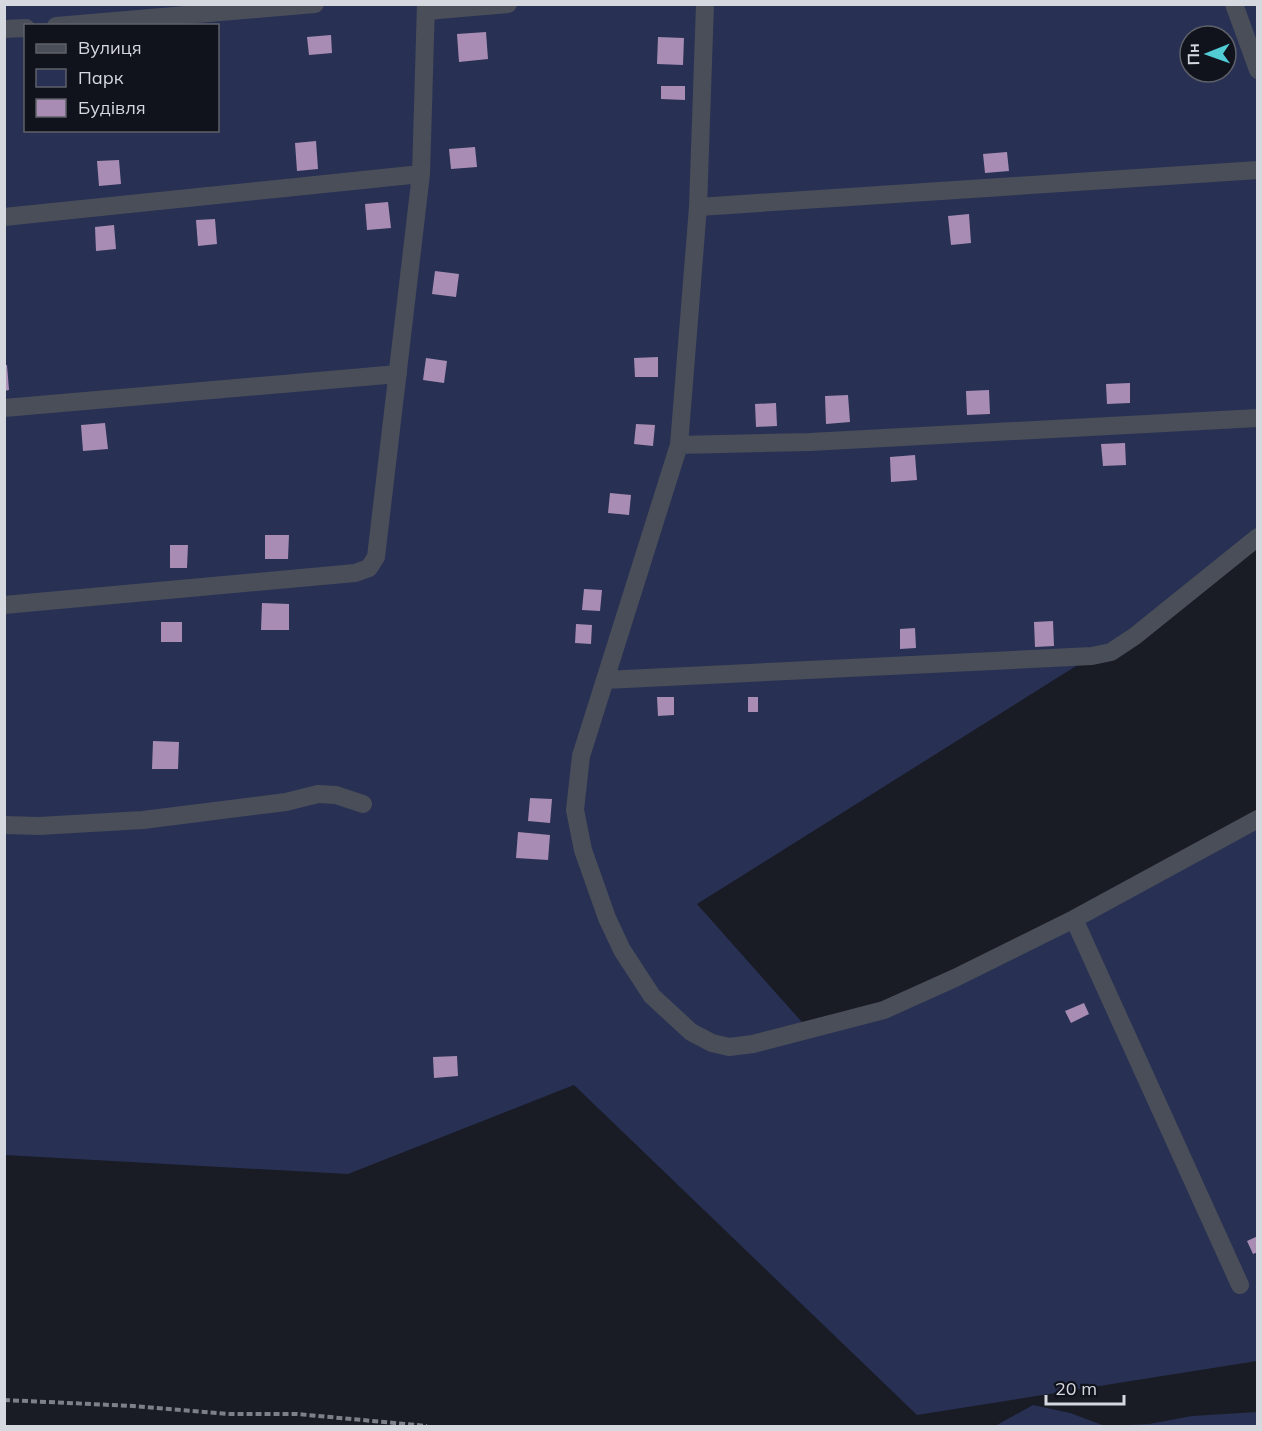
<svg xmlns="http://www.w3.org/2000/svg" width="1262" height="1431" font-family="Mulish,sans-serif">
<rect width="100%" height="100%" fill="#191b25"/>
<!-- green -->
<path fill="#283153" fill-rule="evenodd" d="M4,5H1257V537L1092,656L697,904L809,1030L884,1010L1257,819V1361L917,1415L574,1085L348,1174L5,1155ZM26,26H218V130H26ZM1190,36H1226V72H1190Z
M1033,1405L1070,1413L1105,1426L1149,1424L1192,1416L1257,1412V1426H995Z"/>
<!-- building -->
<path fill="#a98cb4" d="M486,32L488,59L459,62L457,34Z
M331,35L332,53L309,55L307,37Z
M658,37L684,38L683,65L657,64Z
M661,86H685V100L661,99Z
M316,141L318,169L297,171L295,143Z
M475,147L477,167L451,169L449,149Z
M1007,152L1009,171L985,173L983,154Z
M119,160L121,184L99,186L97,161Z
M388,202L391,228L367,230L365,204Z
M969,214L971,243L951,245L948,216Z
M215,219L217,244L198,246L196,220Z
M114,225L116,249L96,251L95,227Z
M435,271L459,274L456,297L432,294Z
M658,357V377H635L634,358Z
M426,358L447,361L444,383L423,380Z
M4,365H7L9,390L4,391Z
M1130,383V403L1107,404L1106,384Z
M989,390L990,414L967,415L966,391Z
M848,395L850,422L826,424L825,396Z
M776,403L777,426L756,427L755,404Z
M105,423L108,449L83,451L81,425Z
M636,424L655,425L653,446L634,444Z
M1125,443L1126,465L1103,466L1101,444Z
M915,455L917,480L891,482L890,457Z
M610,493L631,495L629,515L608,513Z
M265,535H289L288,559H265Z
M170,545H188L187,568H170Z
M584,589L602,590L600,611L582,610Z
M262,603L289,604V630H261Z
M1053,621L1054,646L1035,647L1034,622Z
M161,622H182V642H161Z
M576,624L592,625L591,644L575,643Z
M915,628L916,648L900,649V629Z
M657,697H674V715L658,716Z
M748,697H758V712H748Z
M153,741L179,742L178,769H152Z
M530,798L552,799L550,823L528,821Z
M518,832L550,835L548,860L516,858Z
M1084,1003L1089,1014L1071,1023L1065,1011Z
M457,1056L458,1076L434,1078L433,1057Z
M1258,1236V1252L1253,1254L1247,1241Z"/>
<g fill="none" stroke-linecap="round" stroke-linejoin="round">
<!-- path -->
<path stroke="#7e8088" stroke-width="4" stroke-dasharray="6 3" stroke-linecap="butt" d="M4,1400L133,1406L230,1414H297L427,1426"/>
<!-- minor -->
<path stroke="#4a4e59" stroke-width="18" d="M705,4L698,207L679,445L581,756L575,810L583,850L607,918L622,950L652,996L691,1032L712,1043L729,1047L753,1044L884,1010L955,978L1074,919L1258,819
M1234,4L1258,70
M427,11L508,4
M56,26L315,4
M4,29L26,28
M698,207L1258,170
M4,217L421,174
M4,408L398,374
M679,445L810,442L1258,418
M4,605L355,573L369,568L376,557L378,540L421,174L426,4
M605,680L1092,656L1111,652L1135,636L1258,537
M4,825L39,826L143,820L286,802L318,794L336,795L363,804
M1074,919L1240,1285"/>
</g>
<!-- border -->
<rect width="1262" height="1431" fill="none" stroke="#d6d8df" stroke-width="12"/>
<!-- legend -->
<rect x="24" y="24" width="195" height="108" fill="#10121c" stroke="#5f616a" stroke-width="1.5"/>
<rect x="36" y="44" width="30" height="9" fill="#4a4e59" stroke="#5f616a" stroke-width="1.5"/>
<text x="78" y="54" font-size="18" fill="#d6d8df">Вулиця</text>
<rect x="36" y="69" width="30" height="18" fill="#283153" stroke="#5f616a" stroke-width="1.5"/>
<text x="78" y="84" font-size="18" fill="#d6d8df">Парк</text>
<rect x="36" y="99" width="30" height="18" fill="#a98cb4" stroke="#5f616a" stroke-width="1.5"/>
<text x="78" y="114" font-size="18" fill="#d6d8df">Будівля</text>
<!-- north arrow -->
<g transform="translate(1208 54) rotate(269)"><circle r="28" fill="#10121c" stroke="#5f616a" stroke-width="1.5"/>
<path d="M0-4.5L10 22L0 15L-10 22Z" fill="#51ccd4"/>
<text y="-9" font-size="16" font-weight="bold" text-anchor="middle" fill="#d6d8df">Пн</text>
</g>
<!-- scale -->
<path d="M1046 1395v9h78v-9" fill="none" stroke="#d6d8df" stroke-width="3"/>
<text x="1055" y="1395" font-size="18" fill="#d6d8df" stroke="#10121c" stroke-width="4.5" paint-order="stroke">20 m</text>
</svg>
